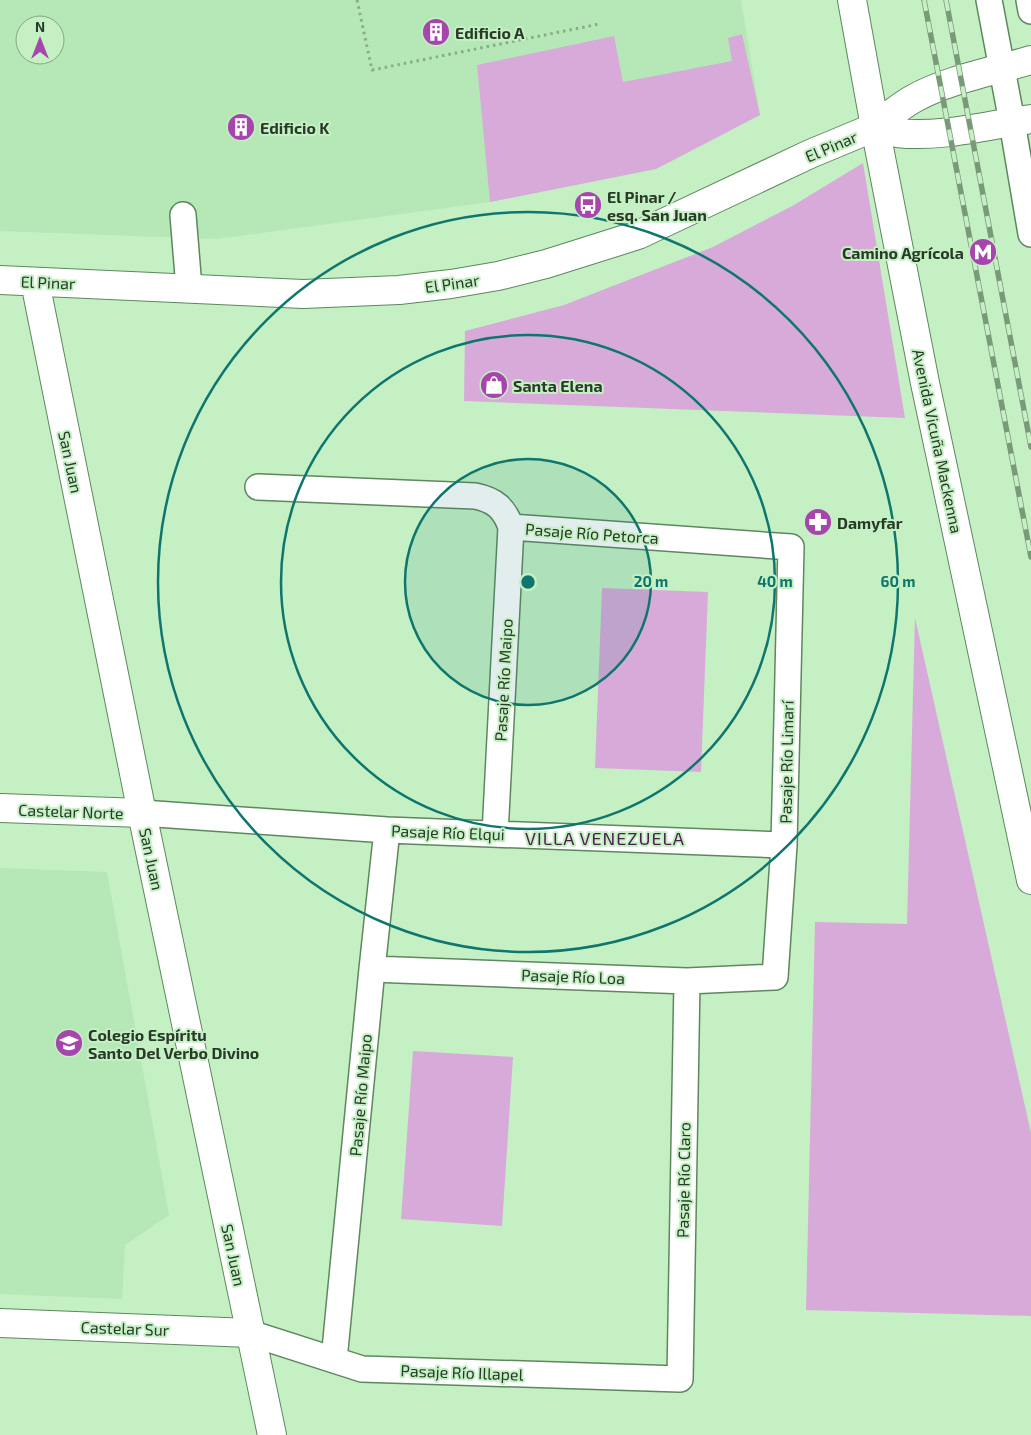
<svg xmlns="http://www.w3.org/2000/svg" width="1031" height="1435" font-family="'Exo 2',sans-serif">
<rect width="100%" height="100%" fill="#c4f0c4"/>
<!-- built -->
<path fill="#b5e8b6" fill-rule="evenodd" d="M0,0H741L760,115L656,169L490,202L217,239L0,231ZM25,25H55V55H25Z
M0,868L107,872L169,1215L125,1245L122,1299L0,1294Z"/>
<!-- green -->
<path fill="#d8aada" d="M742,34L760,115L656,169L490,202L477,65L614,36L623,82L732,61L728,38Z
M863,163L905,418L464,401L465,331L564,305L713,247L794,205Z
M602,588L708,592L701,772L595,768Z
M915,618L1031,1133V1316L806,1310L815,922L907,924Z
M413,1051L513,1057L502,1226L401,1219Z"/>
<g fill="none" stroke-linecap="round" stroke-linejoin="round">
<defs>
<path id="service" d="M989,0L1012,122L1031,234
M1029,0L1031,11
M183,215L189,288
M258,487L475,496C495,500 504,508 511,527L791,547L784,845L775,977L687,981L372,969
M142,813L387,830L784,845
M495,834L511,527
M250,1333L362,1369L680,1379L687,981
M334,1360L372,969L387,830"/>
<path id="minor" d="M0,808L142,813
M0,1323L250,1333"/>
<path id="tertiary" d="M0,280L303,294L399,290L451,284L498,276L546,264L638,235L810,154L875,127
M35,282L142,813L272,1435"/>
<path id="secondary" d="M875,127C887,117 899,107 913,99C946,80 994,71 1031,60
M875,127C882,129 890,132 897,133C941,138 988,125 1031,119"/>
<path id="primary" d="M852,0L875,127L925,383L1031,880"/>
</defs>
<!-- service casing -->
<use href="#service" stroke="#5e875f" stroke-width="28"/>
<!-- minor casing -->
<use href="#minor" stroke="#5e875f" stroke-width="30"/>
<!-- tertiary casing -->
<use href="#tertiary" stroke="#5e875f" stroke-width="30"/>
<!-- secondary casing -->
<use href="#secondary" stroke="#5e875f" stroke-width="30"/>
<!-- primary casing -->
<use href="#primary" stroke="#5e875f" stroke-width="30"/>
<!-- path -->
<path stroke="#89ab89" stroke-width="3" stroke-dasharray="2.5 4" stroke-linecap="butt" d="M357,0L372,70L599,24"/>
<!-- service -->
<use href="#service" stroke="#fff" stroke-width="25"/>
<!-- minor -->
<use href="#minor" stroke="#fff" stroke-width="28"/>
<!-- tertiary -->
<use href="#tertiary" stroke="#fff" stroke-width="28"/>
<!-- secondary -->
<use href="#secondary" stroke="#fff" stroke-width="28"/>
<!-- primary -->
<use href="#primary" stroke="#fff" stroke-width="28"/>
<defs>
<path id="rail" d="M924,0L1031,557
M946,0L1031,447"/>
</defs>
<!-- rail casing -->
<use href="#rail" stroke="#7a997a" stroke-width="5.5"/>
<!-- rail -->
<use href="#rail" stroke="#c4f0c4" stroke-width="4" stroke-dasharray="11" stroke-linecap="butt"/>
</g>
<!-- distance rings -->
<circle cx="528" cy="582" r="123" fill="#0f766e" fill-opacity=".12"/>
<g fill="none" stroke="#0f766e" stroke-width="2.5">
<circle cx="528" cy="582" r="123"/>
<circle cx="528" cy="582" r="247"/>
<circle cx="528" cy="582" r="370"/>
</g>
<!-- icons -->
<defs>
<symbol id="building-disc" viewBox="-11 -11 22 22"><circle r="9.5" fill="#a645ac" stroke="#c4f0c4"/><path d="M-4-6H4V6H1V3H-1V6H-4ZM-2.5-4.3h1.7v1.8h-1.7ZM.8-4.3h1.7v1.8H.8ZM-2.5-1h1.7V.8h-1.7ZM.8-1h1.7V.8H.8Z" fill="#fff"/></symbol>
<symbol id="bus-disc" viewBox="-11 -11 22 22"><circle r="9.5" fill="#a645ac" stroke="#c4f0c4"/><path d="M-5-6H5V4H4V6H2V4H-2V6H-4V4H-5ZM-3.5-4V0h7V-4ZM-3.5 1.2v1.5H-2V1.2ZM2 1.2v1.5H3.5V1.2Z" fill="#fff"/></symbol>
<symbol id="metro-disc" viewBox="-11 -11 22 22"><circle r="9.5" fill="#a645ac" stroke="#c4f0c4"/><path d="M-5.5 5V-5H-3L0 0L3-5H5.5V5H3V-.5L0 4L-3-.5V5Z" fill="#fff"/></symbol>
<symbol id="shop-disc" viewBox="-11 -11 22 22"><circle r="9.5" fill="#a645ac" stroke="#c4f0c4"/><path d="M-5-2.5h2.3a2.7 3.5 0 0 1 5.4 0H5L5.5 6h-11ZM-1.5-2.5h3a1.5 2.3 0 0 0-3 0Z" fill="#fff"/></symbol>
<symbol id="pharmacy-disc" viewBox="-11 -11 22 22"><circle r="9.5" fill="#a645ac" stroke="#c4f0c4"/><path d="M-2-6h4v4h4v4h-4v4h-4v-4h-4v-4h4Z" fill="#fff"/></symbol>
<symbol id="school-disc" viewBox="-11 -11 22 22"><circle r="9.5" fill="#a645ac" stroke="#c4f0c4"/><path d="M0-5L7-2L0 1L-7-2ZM-4 1L0 2.5L4 1V4Q0 6-4 4Z" fill="#fff"/></symbol>
</defs>
<g fill-rule="evenodd">
<use href="#building-disc" x="420" y="16" width="32" height="32"/>
<use href="#building-disc" x="225" y="111" width="32" height="32"/>
<use href="#bus-disc" x="572" y="189" width="32" height="32"/>
<use href="#metro-disc" x="967" y="236" width="32" height="32"/>
<use href="#shop-disc" x="478" y="369" width="32" height="32"/>
<use href="#pharmacy-disc" x="802" y="506" width="32" height="32"/>
<use href="#school-disc" x="53" y="1027" width="32" height="32"/>
</g>
<g text-anchor="middle" dominant-baseline="central" stroke-width="4" stroke-linejoin="round" paint-order="stroke">
<!-- poi labels -->
<g font-size="16" font-weight="bold" fill="#293a29" stroke="#c4f0c4" text-anchor="start">
<text x="455" y="32">Edificio A</text>
<text x="260" y="127">Edificio K</text>
<text x="607" y="196">El Pinar /<tspan x="607" dy="18">esq. San Juan</tspan></text>
<text x="964" y="252" text-anchor="end">Camino Agrícola</text>
<text x="513" y="385">Santa Elena</text>
<text x="837" y="522">Damyfar</text>
<text x="88" y="1034">Colegio Espíritu<tspan x="88" dy="18">Santo Del Verbo Divino</tspan></text>
</g>
<!-- street labels -->
<g font-size="16" fill="#293a29" stroke="#c4f0c4">
<text transform="translate(831 146) rotate(-23)">El Pinar</text>
<text transform="translate(48 282) rotate(2)">El Pinar</text>
<text transform="translate(452 283) rotate(-8)">El Pinar</text>
<text transform="translate(938 441) rotate(78)">Avenida Vicuña Mackenna</text>
<text transform="translate(71 462) rotate(78)">San Juan</text>
<text transform="translate(592 533) rotate(4)">Pasaje Río Petorca</text>
<text transform="translate(503 680) rotate(-87)">Pasaje Río Maipo</text>
<text transform="translate(786 762) rotate(-89)">Pasaje Río Limarí</text>
<text transform="translate(71 811) rotate(2)">Castelar Norte</text>
<text transform="translate(448 832) rotate(2)">Pasaje Río Elqui</text>
<text transform="translate(152 859) rotate(78)">San Juan</text>
<text transform="translate(573 976) rotate(2)">Pasaje Río Loa</text>
<text transform="translate(360 1095) rotate(-85)">Pasaje Río Maipo</text>
<text transform="translate(683 1180) rotate(-89)">Pasaje Río Claro</text>
<text transform="translate(234 1255) rotate(78)">San Juan</text>
<text transform="translate(125 1328) rotate(2)">Castelar Sur</text>
<text transform="translate(462 1372) rotate(2)">Pasaje Río Illapel</text>
</g>
<!-- neighbourhood labels -->
<g font-size="18" letter-spacing="1" fill="#4c1d4f" stroke="#c4f0c4">
<text x="605" y="838">VILLA VENEZUELA</text>
</g>
</g>
<circle cx="528" cy="582" r="8" fill="#0f766e" stroke="#c4f0c4" stroke-width="2.5"/>
<g font-size="15" text-anchor="middle" font-weight="bold" fill="#0f766e" stroke="#c4f0c4" stroke-width="4" stroke-linejoin="round" paint-order="stroke">
<text x="651" y="587">20 m</text>
<text x="775" y="587">40 m</text>
<text x="898" y="587">60 m</text>
</g>
<!-- north arrow -->
<g transform="translate(40 40)"><circle r="24" fill="#c4f0c4" stroke="#86a786"/>
<path d="M0-4L9 19L0 12L-9 19Z" fill="#a645ac"/>
<text y="-8" font-size="14" font-weight="bold" text-anchor="middle" fill="#293a29">N</text>
</g>
</svg>
